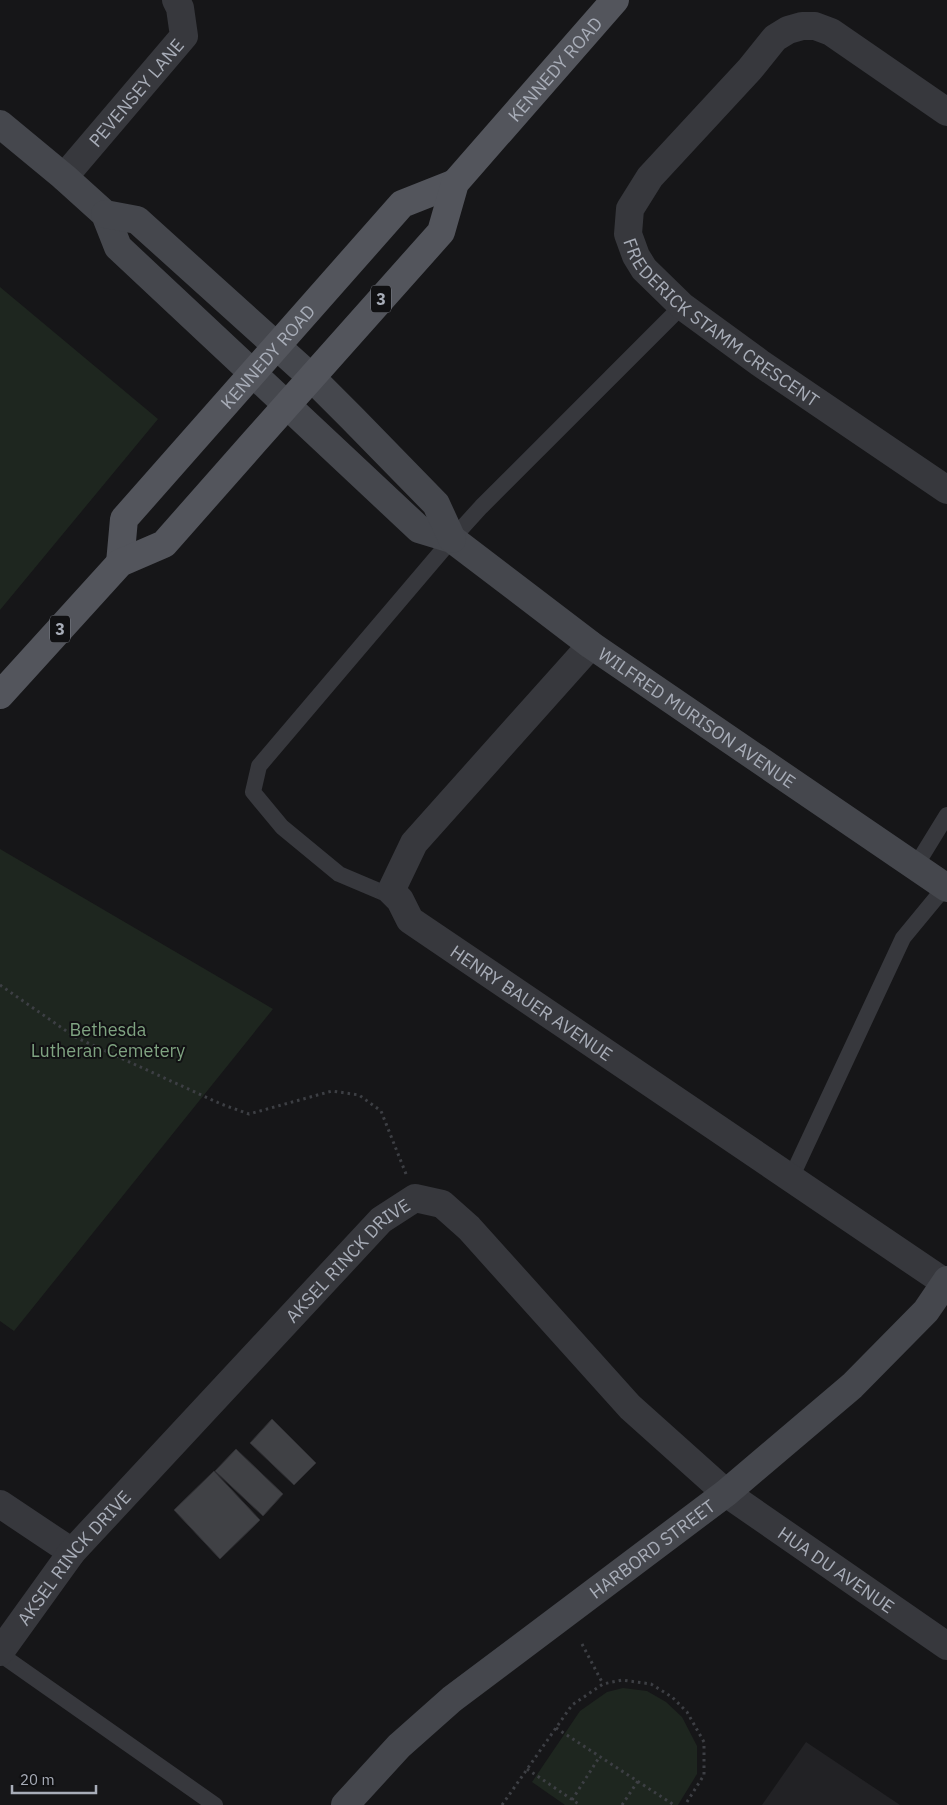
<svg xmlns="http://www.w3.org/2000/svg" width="947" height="1805" font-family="'IBM Plex Sans',sans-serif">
<rect width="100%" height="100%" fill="#161618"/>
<!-- built -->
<path fill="#222225" d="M806,1742L900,1805H762Z"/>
<!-- green -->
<path fill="#1e261f" d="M0,287L158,419L0,610Z
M0,849L273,1009L14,1331L0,1321Z
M623,1688L647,1691L666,1702L682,1717L697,1746V1774L678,1805H565L532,1782L580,1711L607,1692Z"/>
<!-- building -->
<path fill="#404145" stroke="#303034" d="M272,1419L316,1463L294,1485L250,1443Z
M236,1449L283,1494L263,1516L215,1471Z
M214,1471L260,1520L220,1559L174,1510Z"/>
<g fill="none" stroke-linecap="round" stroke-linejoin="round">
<!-- path -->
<path stroke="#3d3f44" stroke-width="3" stroke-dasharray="2.5 4" stroke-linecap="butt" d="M0,985L75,1037L221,1104L249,1114L332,1091L359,1095L381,1111L406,1174
M582,1644L603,1684
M556,1728L674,1805
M527,1769L580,1805
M572,1800L600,1756
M502,1805L572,1705L603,1684L622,1680L651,1684L672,1697L687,1712L704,1742V1775L685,1805
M622,1805L638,1781"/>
<!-- lane -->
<path stroke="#37383d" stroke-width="16" d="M915,867L947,815
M398,899L339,874L282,827L253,792L259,766L452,539L481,507L682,306
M791,1178L903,938L945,887
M0,1654L215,1805"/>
<!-- street -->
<g stroke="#37383d" stroke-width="28">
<path id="s1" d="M947,112L831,32L815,26H802L788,30L775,38L750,69L650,177L630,209L628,234L636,256L644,269L682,306L760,363L947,490"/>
<path id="s2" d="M64,177L184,36L180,8L176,0"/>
<path id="s3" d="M591,645L414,843L391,891L400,900L410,920L947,1284"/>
<path d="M0,1504L72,1552"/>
<path id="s4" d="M0,1652L72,1552L381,1220L415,1198L442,1204L469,1228L630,1407L726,1493L947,1646"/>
</g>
<!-- secondary -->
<g stroke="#45474d" stroke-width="28">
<path id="s5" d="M0,124L64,177L105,214L118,247L419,529L452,539L591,645L947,888"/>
<path d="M105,214L137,220L311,377L352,418L436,504L452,539"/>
<path id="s6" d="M345,1805L399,1746L452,1699L726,1493L852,1386L926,1311L947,1280"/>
</g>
<!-- primary -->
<g stroke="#53555c" stroke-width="28">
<path id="s7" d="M120,563L124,519L402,204L455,183"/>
<path id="s8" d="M0,695L120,563L164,544L254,442L441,232L455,183L615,0"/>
</g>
</g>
<g text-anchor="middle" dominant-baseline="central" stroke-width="4" stroke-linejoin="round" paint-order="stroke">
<!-- shield labels -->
<g fill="#111113" stroke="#7b7e86" stroke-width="1">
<rect x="371" y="285.5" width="20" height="27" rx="4"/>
<rect x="50" y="615.5" width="20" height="27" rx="4"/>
</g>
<g font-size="16" font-weight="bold" fill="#a8adb8">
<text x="381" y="299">3</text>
<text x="60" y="629">3</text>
</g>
<!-- street labels -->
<g font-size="18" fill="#a8adb8" stroke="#111113">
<text stroke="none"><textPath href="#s8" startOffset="846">KENNEDY ROAD</textPath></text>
<text stroke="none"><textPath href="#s2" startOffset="111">PEVENSEY LANE</textPath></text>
<text stroke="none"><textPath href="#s1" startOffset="582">FREDERICK STAMM CRESCENT</textPath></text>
<text stroke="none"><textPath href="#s7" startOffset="261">KENNEDY ROAD</textPath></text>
<text stroke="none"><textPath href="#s5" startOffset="924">WILFRED MURISON AVENUE</textPath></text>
<text stroke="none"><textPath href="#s3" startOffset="501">HENRY BAUER AVENUE</textPath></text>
<text stroke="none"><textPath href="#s4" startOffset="525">AKSEL RINCK DRIVE</textPath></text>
<text stroke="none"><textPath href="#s6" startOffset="401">HARBORD STREET</textPath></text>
<text stroke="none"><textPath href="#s4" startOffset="120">AKSEL RINCK DRIVE</textPath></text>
<text stroke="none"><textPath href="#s4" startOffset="1185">HUA DU AVENUE</textPath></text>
</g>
<!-- park labels -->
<g font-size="18" fill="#7fa381" stroke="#111113">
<text x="108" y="1029">Bethesda<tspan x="108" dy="21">Lutheran Cemetery</tspan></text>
</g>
</g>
<!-- scale -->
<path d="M12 1785v8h84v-8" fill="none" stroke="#a8adb8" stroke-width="2.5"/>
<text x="20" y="1785" font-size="15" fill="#a8adb8" stroke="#111113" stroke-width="4" paint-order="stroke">20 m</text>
</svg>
